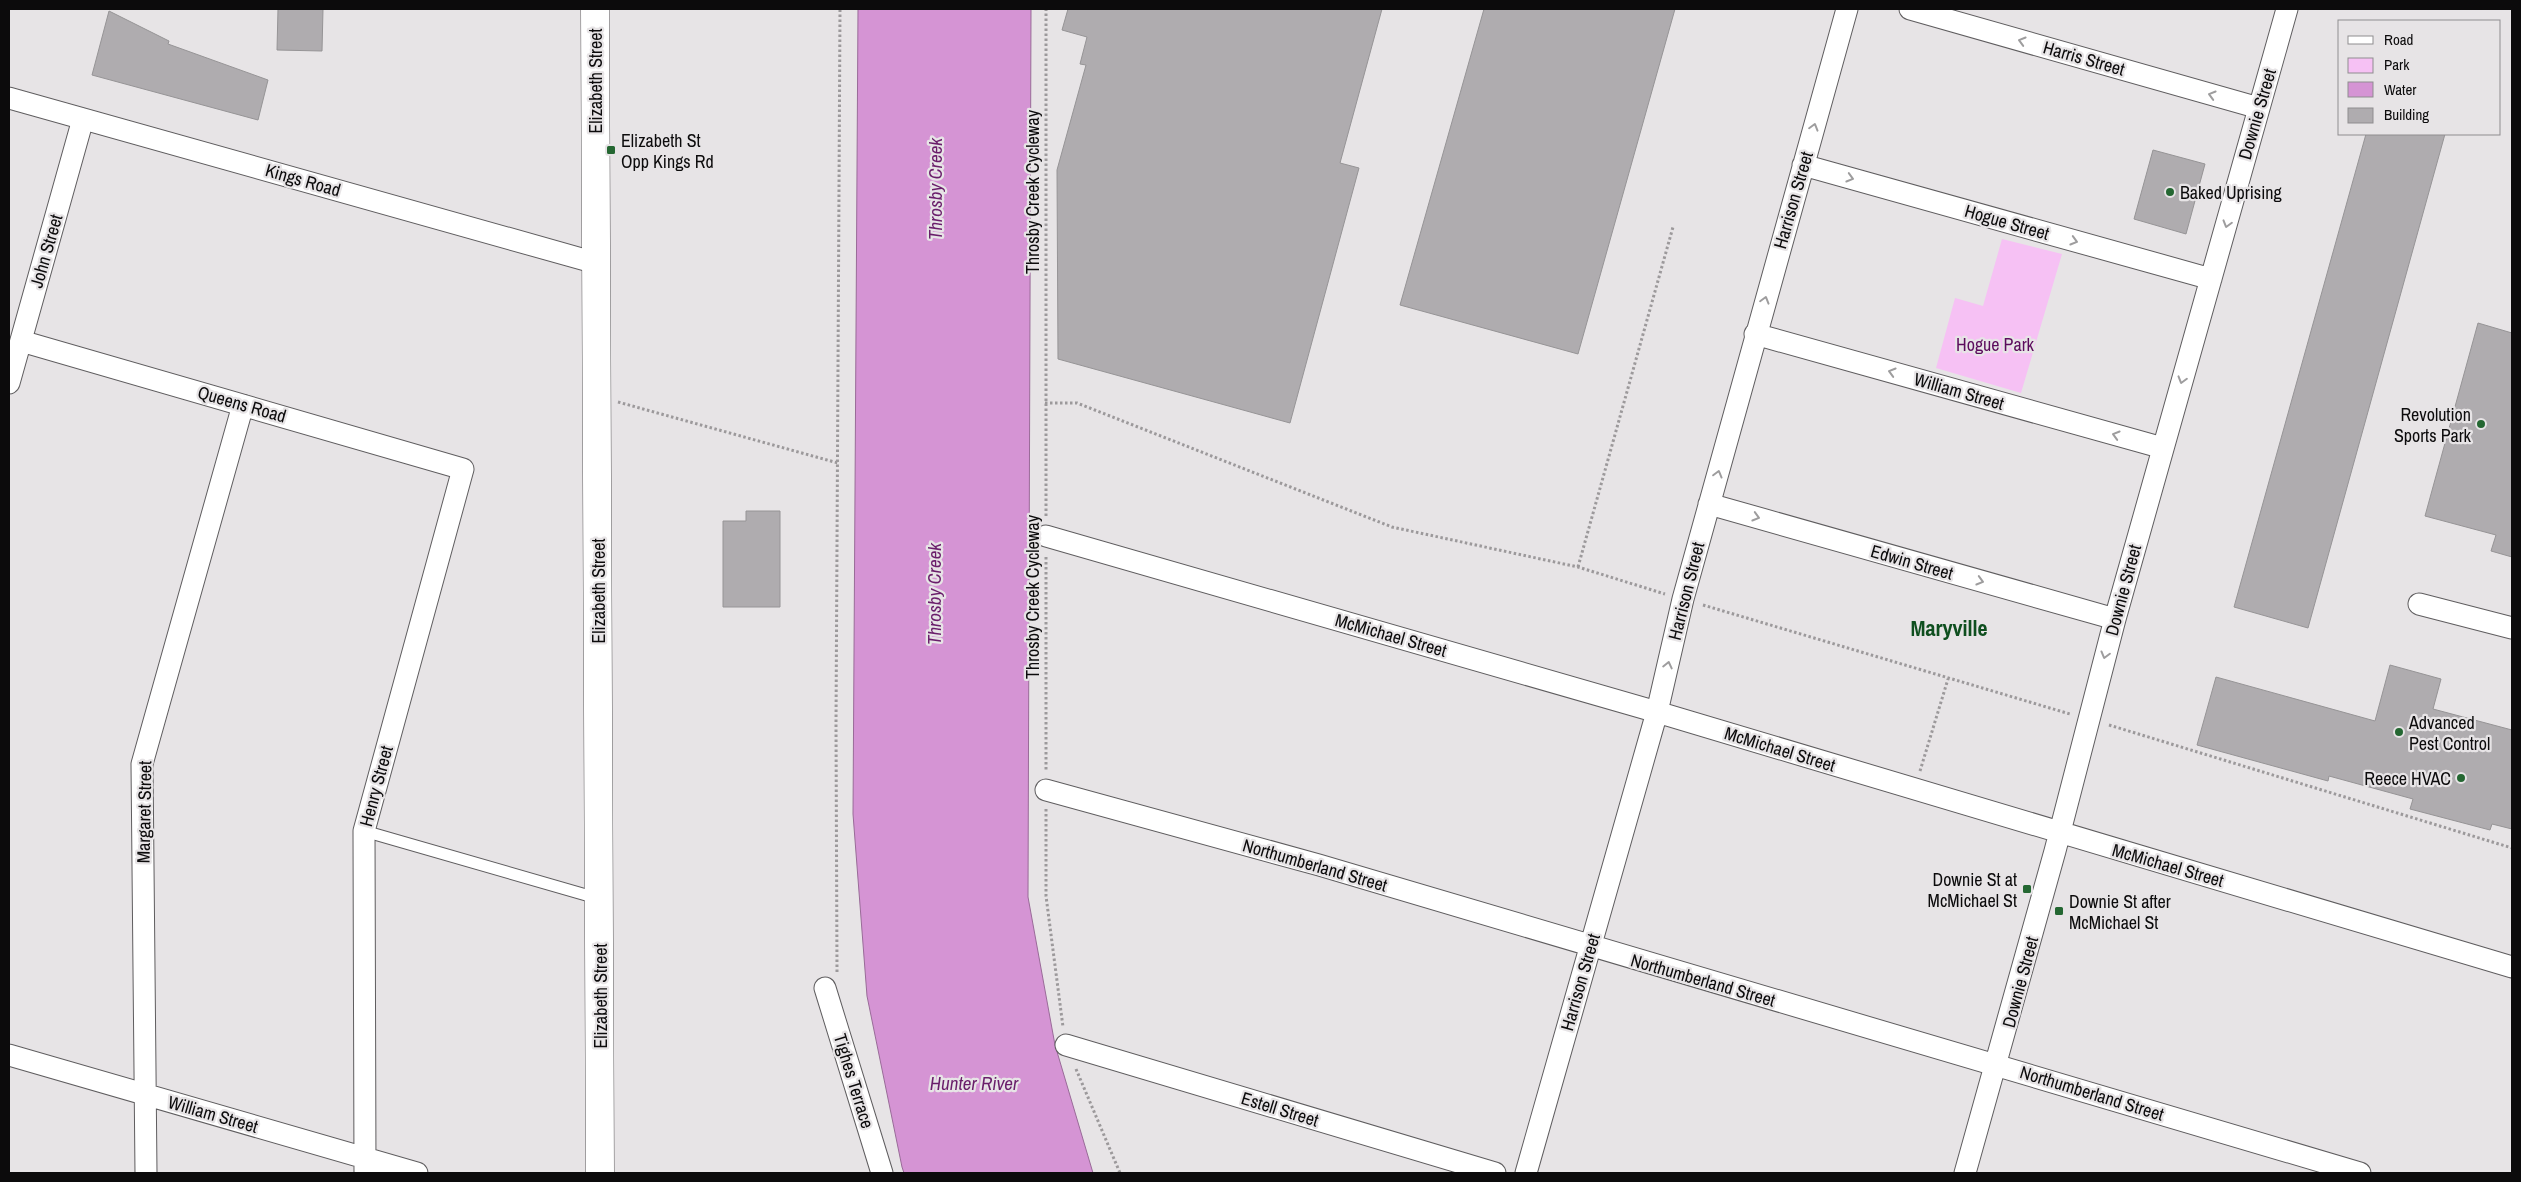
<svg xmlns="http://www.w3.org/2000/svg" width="2521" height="1182" font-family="'Archivo Narrow',sans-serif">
<rect width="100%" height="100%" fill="#e7e4e6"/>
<!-- green -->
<path fill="#f6c1f4" d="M2002,239L2062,254L2021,393L1936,368L1955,298L1983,306Z"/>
<!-- water -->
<path fill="#d594d4" stroke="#996b98" d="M858,9H1031L1028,897L1055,1045L1093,1173H904L902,1167L867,996L853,814Z"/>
<!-- building -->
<path fill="#afacaf" stroke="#969496" d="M278,9H323L322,51L277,50Z
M1068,9H1382L1340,163L1359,168L1290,423L1058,359L1057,170L1086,65L1080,64L1087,37L1062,30Z
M1484,9H1675L1578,354L1400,305Z
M109,11L169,41L168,44L268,80L258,120L92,75Z
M2366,134H2445L2308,628L2234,607Z
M2153,150L2205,164L2186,234L2134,219Z
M2478,323L2512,333V557L2491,551L2496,535L2425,516Z
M746,511H780V607H723V521H746Z
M2390,665L2441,679L2433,709L2512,730V829L2492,824L2490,830L2410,809L2413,799L2329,776L2328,781L2197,745L2216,677L2375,721Z"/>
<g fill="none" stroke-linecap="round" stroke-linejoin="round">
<defs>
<path id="service" d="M364,831L600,899"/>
<path id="minor" d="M1910,9L2259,108
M9,98L596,263
M1803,165L2211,279
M1755,334L2163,448
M21,341L463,469L364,831L365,1173
M9,383L83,119
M1709,504L2115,619
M1046,536L1657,712L2512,967
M2419,604L2512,628
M1046,790L1319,865L2360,1173
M825,988L882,1173
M1066,1045L1495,1173
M9,1055L417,1173
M146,1173L142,764L243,405
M1526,1173L1657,712L1683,599L1847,9
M1965,1173L2055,851L2115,619L2287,9"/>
<path id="secondary" d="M595,9L600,1173"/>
</defs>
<!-- service casing -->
<use href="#service" stroke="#5f5d5f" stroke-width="13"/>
<!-- minor casing -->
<use href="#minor" stroke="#5f5d5f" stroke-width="23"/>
<!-- secondary casing -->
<use href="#secondary" stroke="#5f5d5f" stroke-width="29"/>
<!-- path -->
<path stroke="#9c999b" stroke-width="3" stroke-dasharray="2.5 2.5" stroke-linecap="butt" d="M618,402L838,463
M1045,403H1077L1392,527L1578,567L1665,594
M1046,516V9
M1046,557V771
M1578,567L1673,227
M1703,605L2070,714
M2109,725L2512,848
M1920,771L1948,679
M1046,809V896L1063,1027
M837,972L836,724L840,9
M1076,1069L1120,1173"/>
<!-- service -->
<use href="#service" stroke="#fff" stroke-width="11"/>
<!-- minor -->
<use href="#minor" stroke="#fff" stroke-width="21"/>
<!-- secondary -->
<use href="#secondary" stroke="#fff" stroke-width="28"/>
</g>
<!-- one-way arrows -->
<defs><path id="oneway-chevron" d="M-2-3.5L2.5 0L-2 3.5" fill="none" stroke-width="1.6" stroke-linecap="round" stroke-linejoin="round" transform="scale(1.25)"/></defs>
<g stroke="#9e9d9e">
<use href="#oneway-chevron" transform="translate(2022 41) rotate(-164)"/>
<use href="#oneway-chevron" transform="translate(2212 95) rotate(-164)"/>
<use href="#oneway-chevron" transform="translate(1814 127) rotate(-74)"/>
<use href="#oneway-chevron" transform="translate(1850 178) rotate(16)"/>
<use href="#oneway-chevron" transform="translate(2227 224) rotate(106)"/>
<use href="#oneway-chevron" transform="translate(2074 241) rotate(16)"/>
<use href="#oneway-chevron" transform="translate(1765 300) rotate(-74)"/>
<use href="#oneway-chevron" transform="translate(1892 372) rotate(-164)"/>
<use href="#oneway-chevron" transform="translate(2182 380) rotate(106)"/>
<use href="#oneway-chevron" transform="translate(2116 435) rotate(-164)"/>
<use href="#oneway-chevron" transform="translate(1718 474) rotate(-75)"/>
<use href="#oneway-chevron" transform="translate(1756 517) rotate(16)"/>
<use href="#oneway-chevron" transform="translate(1980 581) rotate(16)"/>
<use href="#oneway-chevron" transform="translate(2105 655) rotate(105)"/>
<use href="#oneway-chevron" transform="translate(1668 665) rotate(-77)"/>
</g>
<!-- markers -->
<g fill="#246732" stroke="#e7e4e6" stroke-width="2">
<rect x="606" y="145" width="10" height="10" rx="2.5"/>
<circle cx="2170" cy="192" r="5"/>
<circle cx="2481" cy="424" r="5"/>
<circle cx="2399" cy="732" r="5"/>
<circle cx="2461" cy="778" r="5"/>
<rect x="2022" y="884" width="10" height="10" rx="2.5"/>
<rect x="2054" y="906" width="10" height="10" rx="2.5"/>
</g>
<g text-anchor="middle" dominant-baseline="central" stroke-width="4.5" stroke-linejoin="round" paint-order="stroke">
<!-- street labels -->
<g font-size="18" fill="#0c0b0c" stroke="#e7e4e6">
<text transform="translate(2084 58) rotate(16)">Harris Street</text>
<text transform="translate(595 81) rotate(-90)">Elizabeth Street</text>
<text transform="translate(2257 114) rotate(-74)">Downie Street</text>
<text transform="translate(303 180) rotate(16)">Kings Road</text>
<text transform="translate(1032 192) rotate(-90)">Throsby Creek Cycleway</text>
<text transform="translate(1793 200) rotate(-74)">Harrison Street</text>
<text transform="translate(2007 222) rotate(16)">Hogue Street</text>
<text transform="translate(46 251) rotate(-74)">John Street</text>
<text transform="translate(1959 391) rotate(16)">William Street</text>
<text transform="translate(242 404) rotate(16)">Queens Road</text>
<text transform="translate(1912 562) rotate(16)">Edwin Street</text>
<text transform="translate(2123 590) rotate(-75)">Downie Street</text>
<text transform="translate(598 591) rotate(-90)">Elizabeth Street</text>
<text transform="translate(1686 591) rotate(-76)">Harrison Street</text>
<text transform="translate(1032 597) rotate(-90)">Throsby Creek Cycleway</text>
<text transform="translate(1391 635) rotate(16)">McMichael Street</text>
<text transform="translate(1780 749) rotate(17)">McMichael Street</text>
<text transform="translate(376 786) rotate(-75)">Henry Street</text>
<text transform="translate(144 812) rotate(-89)">Margaret Street</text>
<text transform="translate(1315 865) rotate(16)">Northumberland Street</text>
<text transform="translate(2168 865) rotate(16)">McMichael Street</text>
<text transform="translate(1703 980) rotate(16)">Northumberland Street</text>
<text transform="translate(1580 982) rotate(-74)">Harrison Street</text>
<text transform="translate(2020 982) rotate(-75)">Downie Street</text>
<text transform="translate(600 996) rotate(-90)">Elizabeth Street</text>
<text transform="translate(854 1081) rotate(73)">Tighes Terrace</text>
<text transform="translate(2092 1093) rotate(17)">Northumberland Street</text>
<text transform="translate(1280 1109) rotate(17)">Estell Street</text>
<text transform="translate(213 1114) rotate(16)">William Street</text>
</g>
<!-- poi labels -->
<g font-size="18" fill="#0c0b0c" stroke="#e7e4e6" text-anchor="start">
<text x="621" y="140">Elizabeth St<tspan x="621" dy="21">Opp Kings Rd</tspan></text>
<text x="2180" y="192">Baked Uprising</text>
<text x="2471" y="414" text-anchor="end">Revolution<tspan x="2471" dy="21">Sports Park</tspan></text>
<text x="2409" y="722">Advanced<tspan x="2409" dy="21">Pest Control</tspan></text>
<text x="2451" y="778" text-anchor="end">Reece HVAC</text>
<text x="2017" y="879" text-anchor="end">Downie St at<tspan x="2017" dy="21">McMichael St</tspan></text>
<text x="2069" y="901">Downie St after<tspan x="2069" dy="21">McMichael St</tspan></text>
</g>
<!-- park labels -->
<g font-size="18" fill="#5c0c5d" stroke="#e7e4e6">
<text x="1995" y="344">Hogue Park</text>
</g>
<!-- water labels -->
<g font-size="19" font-style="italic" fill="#6a1e6b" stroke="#e7e4e6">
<text transform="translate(935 189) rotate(-90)">Throsby Creek</text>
<text transform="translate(934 594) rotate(-90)">Throsby Creek</text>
<text x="974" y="1083">Hunter River</text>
</g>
<!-- district labels -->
<g font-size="22" font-weight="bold" fill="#0f4f1f" stroke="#e7e4e6">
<text x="1949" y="628">Maryville</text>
</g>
</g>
<!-- border -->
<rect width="2521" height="1182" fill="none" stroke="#0c0b0c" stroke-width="20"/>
<!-- legend -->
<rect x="2338" y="20" width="162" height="115" fill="#e7e4e6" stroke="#8f8d8f"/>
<rect x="2348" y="36" width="25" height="8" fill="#ffffff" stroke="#8f8d8f"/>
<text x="2384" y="45" font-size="15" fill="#0c0b0c">Road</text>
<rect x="2348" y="58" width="25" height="15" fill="#f6c1f4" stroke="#8f8d8f"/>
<text x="2384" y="70" font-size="15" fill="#0c0b0c">Park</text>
<rect x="2348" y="82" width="25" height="15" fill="#d594d4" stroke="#8f8d8f"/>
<text x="2384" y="95" font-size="15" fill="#0c0b0c">Water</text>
<rect x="2348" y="108" width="25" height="15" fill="#afacaf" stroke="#8f8d8f"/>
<text x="2384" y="120" font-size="15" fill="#0c0b0c">Building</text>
</svg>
